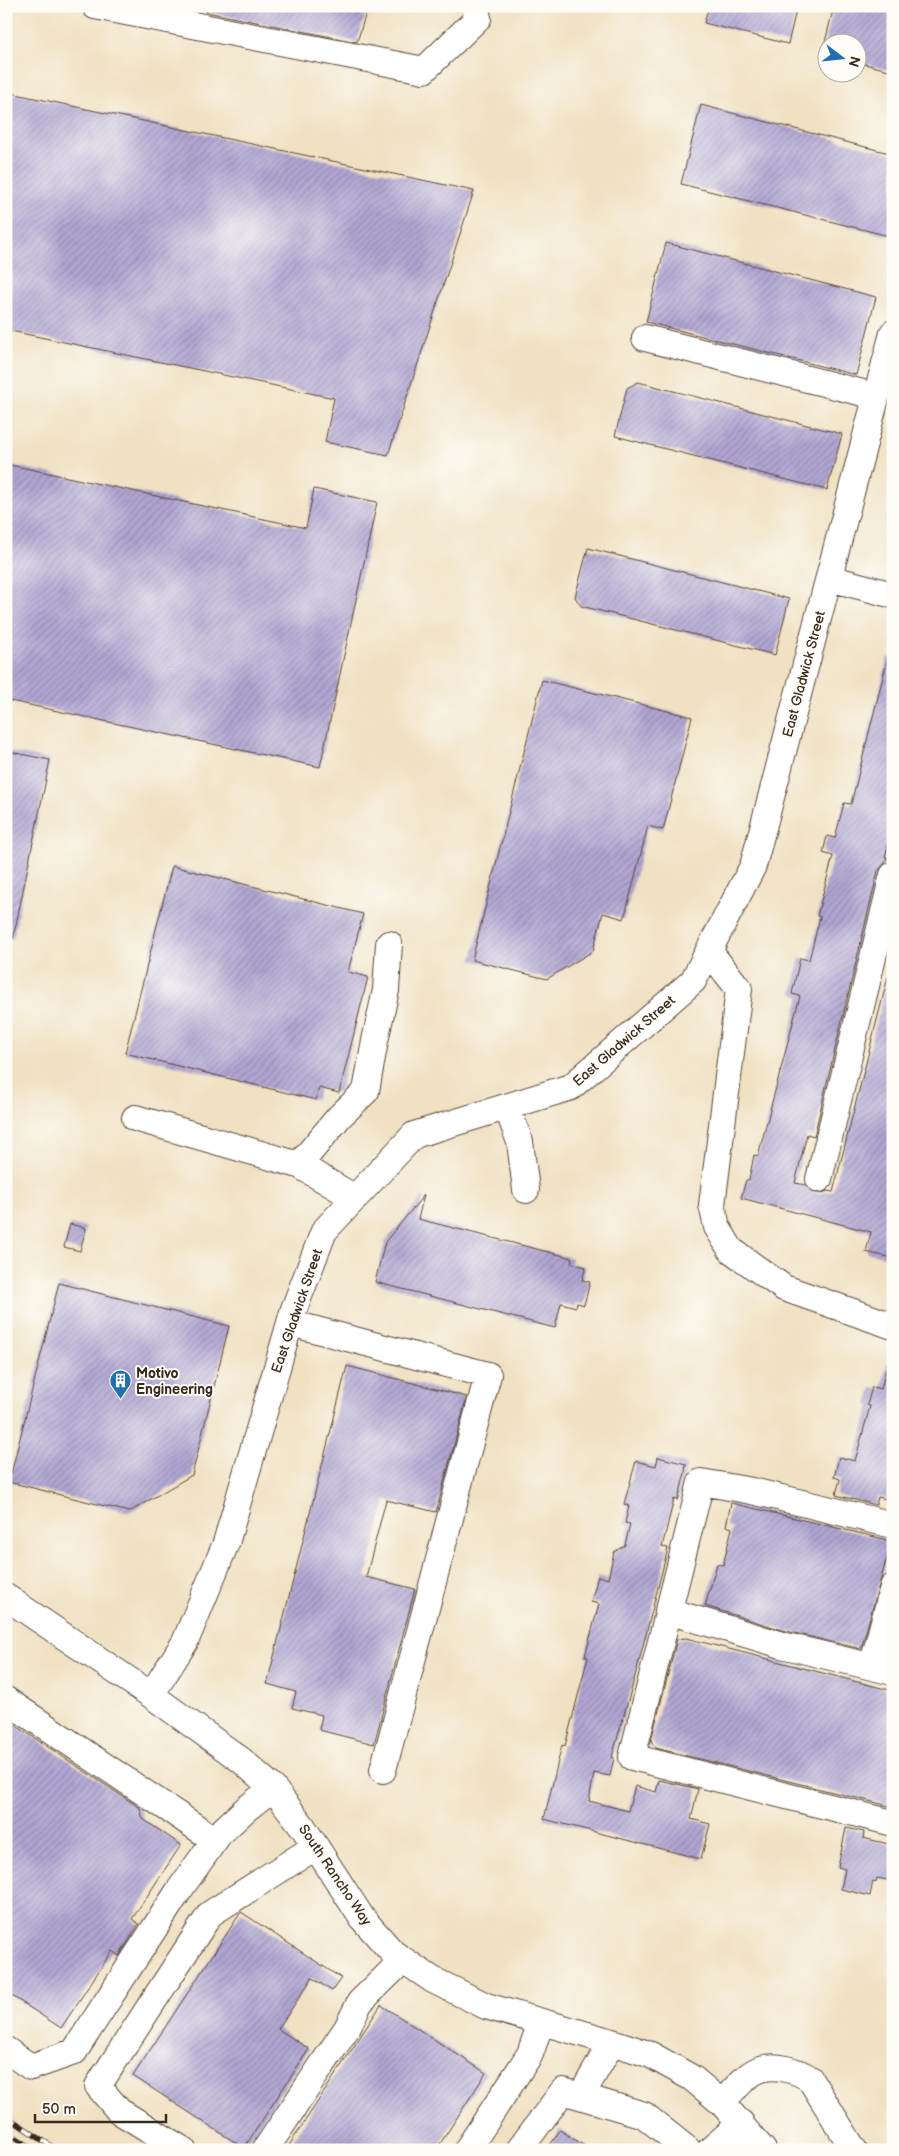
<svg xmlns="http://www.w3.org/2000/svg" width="899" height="2156" font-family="'Balsamiq Sans',sans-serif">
<defs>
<pattern id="building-hatch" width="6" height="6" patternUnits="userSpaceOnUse" patternTransform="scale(1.25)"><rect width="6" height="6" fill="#b0a6d3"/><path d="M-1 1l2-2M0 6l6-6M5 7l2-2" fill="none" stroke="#9087ab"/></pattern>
</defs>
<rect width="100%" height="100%" fill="#fdfcf7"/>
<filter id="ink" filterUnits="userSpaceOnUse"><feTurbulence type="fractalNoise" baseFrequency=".02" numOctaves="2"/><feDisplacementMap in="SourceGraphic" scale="10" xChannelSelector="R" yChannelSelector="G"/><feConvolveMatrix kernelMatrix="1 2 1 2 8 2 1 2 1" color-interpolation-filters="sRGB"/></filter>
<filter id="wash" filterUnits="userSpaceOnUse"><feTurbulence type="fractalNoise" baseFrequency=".0096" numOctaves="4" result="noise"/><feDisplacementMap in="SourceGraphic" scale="20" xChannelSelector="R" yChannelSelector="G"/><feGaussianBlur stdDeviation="1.12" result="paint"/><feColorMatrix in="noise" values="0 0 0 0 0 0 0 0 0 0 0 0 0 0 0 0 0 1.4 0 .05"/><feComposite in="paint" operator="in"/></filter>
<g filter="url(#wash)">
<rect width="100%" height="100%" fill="#f0e1c3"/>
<g id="blocks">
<!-- building -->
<path fill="url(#building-hatch)" d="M207,6H368L357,42L206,12Z
M709,6H797L788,44L704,23Z
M834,6H893V71L856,62V42H825Z
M6,92L474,191L388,455L325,442L334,398L6,330Z
M701,105L893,154V237L681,184Z
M666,243L876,297L856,375L646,322Z
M638,382L842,434L827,490L615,436L627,388Z
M6,464L306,528L314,489L377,502L320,767L6,700Z
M588,548L789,599L775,655L581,606L575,597Z
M888,657L893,658V826L885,857H887L885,863L878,871L814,1136L807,1134L795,1183L806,1185L815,1193H823L827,1191L833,1192L888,977L893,978V1258L866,1252L871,1232L741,1198L746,1180H749L754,1155L758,1156L800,996L792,994L800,958L809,960L820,917L817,916L833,856L823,853L827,836L835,838L844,803L851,804Z
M542,680L692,717L663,830L648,826L624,919L603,913L593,951L547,979L472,960Z
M6,751L50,760L13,939L6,938Z
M172,866L363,914L348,972L368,977L339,1093L319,1088L316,1100L125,1053Z
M424,1195L418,1219L572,1258L571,1263L586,1267L582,1280L590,1282L584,1305L577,1303L576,1307L561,1303L555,1328L375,1282L385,1242Z
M70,1224L86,1228L80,1251L64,1247Z
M59,1283L229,1326L192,1475L129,1512L9,1482Z
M888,1362L893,1363V1501L878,1497L876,1505L836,1495L840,1479L834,1477L839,1457L855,1461L870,1406L867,1405L872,1387L881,1389Z
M347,1366L467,1397L436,1512L386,1500L366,1577L415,1589L374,1744L319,1730L322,1715L292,1708L296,1692L267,1684Z
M658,1457L686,1464L685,1473L678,1500L674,1499L662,1547L668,1548L637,1669L612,1757L614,1758L610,1776L594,1773L589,1801L628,1811L635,1786L656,1792L659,1780L698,1789L691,1819L710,1824L701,1859L544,1819L562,1745L565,1746L588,1657L585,1656L599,1604L591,1602L598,1576L608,1579L614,1552L625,1545L630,1524L625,1523L629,1506L624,1504L636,1461L656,1466Z
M731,1503L884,1539L891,1543L861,1649L786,1631L705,1606L717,1564L723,1565L732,1528L726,1526Z
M686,1638L893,1691V1807L656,1748L651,1741L677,1639Z
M6,1719L140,1808L143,1819L181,1845L132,1919L139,1924L119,1956L112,1951L61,2028L6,1992Z
M846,1828L864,1832L863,1838L893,1845V1881L877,1878L876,1882L873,1881L870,1896L841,1889L845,1869L838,1867Z
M241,1912L341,1978L332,1991L312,1978L278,2029L309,2049L244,2148L133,2076Z
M381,2005L486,2073L436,2150H286Z
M560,2130L591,2150H547Z"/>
</g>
</g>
<g filter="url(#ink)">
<use href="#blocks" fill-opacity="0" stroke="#564537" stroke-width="1"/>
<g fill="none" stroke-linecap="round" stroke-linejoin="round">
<defs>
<path id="minor" d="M95,6L424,70L478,18L475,6
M645,338L875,396
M829,578L893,595
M709,951L739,989L712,1205L717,1227L731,1250L784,1288L893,1326
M507,1107L520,1142L526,1190
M135,1118L299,1165L355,1198
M299,1165L339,1117L366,1091L375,1041L386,990L389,944
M819,1179L893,875
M290,1323L488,1375L383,1770
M893,1525L752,1491L701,1482L632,1757L893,1823
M6,1597L151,1695L241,1760L273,1788L303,1827L362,1918L393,1953L433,1980L486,2006L612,2042L651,2055L692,2078L722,2103L763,2150
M668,1611L782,1645L893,1672
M872,1667L893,1587
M151,1695L185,1642L226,1543L294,1309L324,1231L414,1135L571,1087L693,981L753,866L893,333
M6,1700L215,1840
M6,2050L31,2067L74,2052L178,1892L219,1834L246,1809L273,1788
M581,2096L612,2042
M722,2103C742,2082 753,2061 786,2069C795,2071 802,2073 810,2079L854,2150
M183,2150L119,2111L98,2086L210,1914L315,1847
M265,2150L347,2028L360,2002L403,1960
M467,2150L530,2054L541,2022
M519,2150L563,2091L644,2115L688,2150
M710,2150L741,2123"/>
</defs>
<!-- minor casing -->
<use href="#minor" stroke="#564537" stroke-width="28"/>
<!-- minor -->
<use href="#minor" stroke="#fff" stroke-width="26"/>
<defs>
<path id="rail" d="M6,2116L57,2150
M6,2131L35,2150
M6,2141L20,2150"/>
</defs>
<!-- rail casing -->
<use href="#rail" stroke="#3b2a1e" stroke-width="5.5"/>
<!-- rail -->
<use href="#rail" stroke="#fdfcf7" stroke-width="4" stroke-dasharray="11" stroke-linecap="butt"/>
</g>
</g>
<!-- icons -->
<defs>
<symbol id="building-pin" viewBox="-11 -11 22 30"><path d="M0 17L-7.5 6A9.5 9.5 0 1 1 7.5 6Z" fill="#1f6fb2" stroke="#fdfcf7"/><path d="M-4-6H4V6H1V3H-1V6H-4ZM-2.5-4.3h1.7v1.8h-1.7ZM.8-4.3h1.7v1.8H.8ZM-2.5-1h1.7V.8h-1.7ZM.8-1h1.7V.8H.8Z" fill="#fff"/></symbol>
</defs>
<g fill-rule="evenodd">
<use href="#building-pin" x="108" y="1368" width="25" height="34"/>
</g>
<g text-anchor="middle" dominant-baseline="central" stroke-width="4" stroke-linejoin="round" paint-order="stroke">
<!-- street labels -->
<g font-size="14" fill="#3b2a1e" stroke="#fdfcf7">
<text transform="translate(804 674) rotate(-75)">East Gladwick Street</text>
<text transform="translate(624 1041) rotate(-41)">East Gladwick Street</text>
<text transform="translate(297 1311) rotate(-71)">East Gladwick Street</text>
<text transform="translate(335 1875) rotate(56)">South Rancho Way</text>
</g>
<!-- poi labels -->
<g font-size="14" font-weight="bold" fill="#3b2a1e" stroke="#fdfcf7" text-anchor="start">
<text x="136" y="1373">Motivo<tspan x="136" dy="16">Engineering</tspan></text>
</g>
</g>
<!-- margin -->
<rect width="899" height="2156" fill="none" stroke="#fdfcf7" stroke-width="25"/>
<!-- north arrow -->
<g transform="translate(842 58) rotate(106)"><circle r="24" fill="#fdfcf7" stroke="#afa8a0"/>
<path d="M0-4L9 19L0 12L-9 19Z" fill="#1f6fb2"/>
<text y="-8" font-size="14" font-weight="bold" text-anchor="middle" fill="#3b2a1e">N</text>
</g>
<!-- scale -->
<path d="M35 2114v8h131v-8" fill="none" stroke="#3b2a1e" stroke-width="2.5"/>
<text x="42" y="2114" font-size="15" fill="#3b2a1e" stroke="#fdfcf7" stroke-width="4" paint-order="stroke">50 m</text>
</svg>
